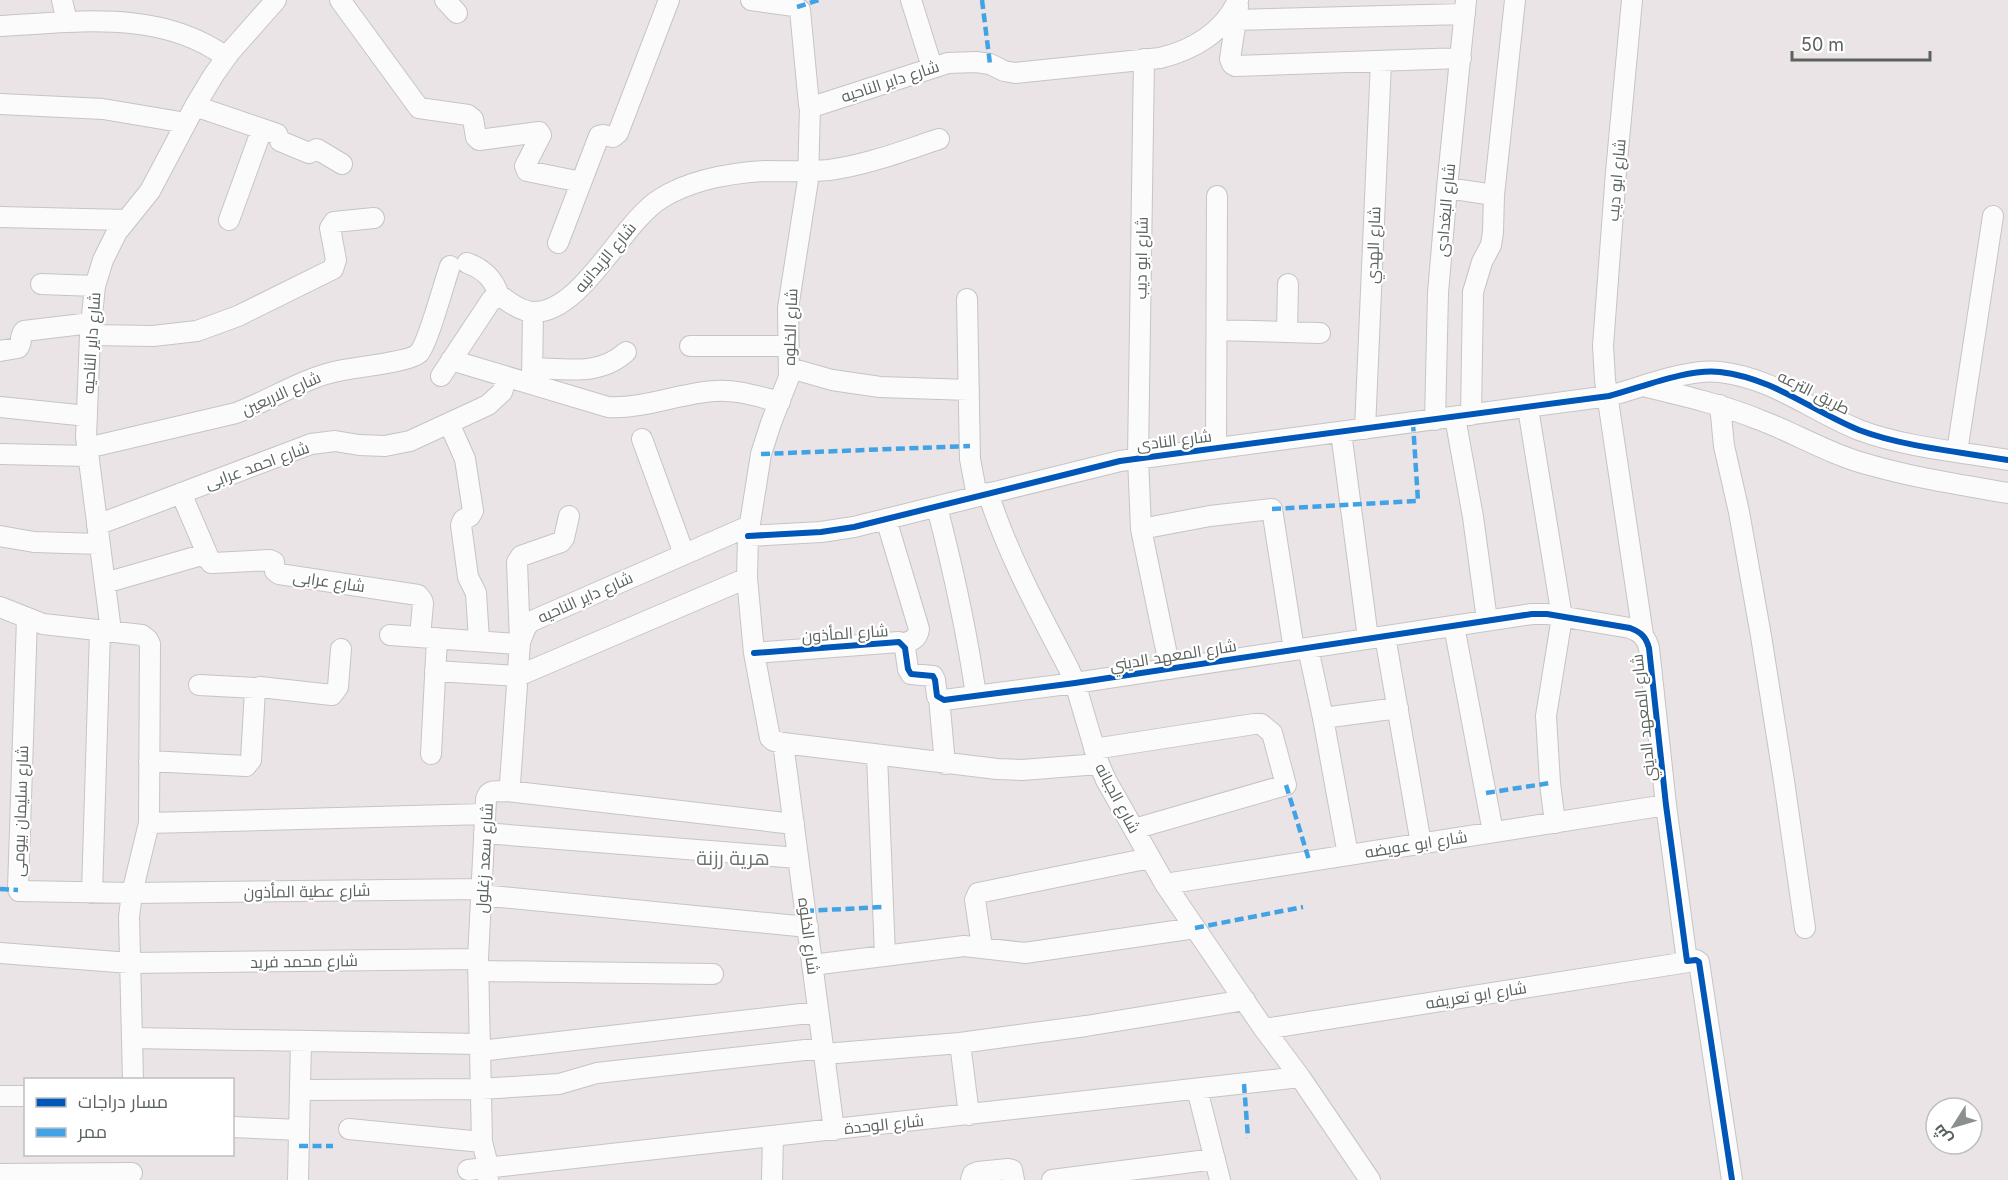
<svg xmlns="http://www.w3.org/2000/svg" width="2008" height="1180" font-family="Inter,Cairo,sans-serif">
<rect width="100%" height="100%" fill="#eae4e7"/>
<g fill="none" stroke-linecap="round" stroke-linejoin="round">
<defs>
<path id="minor" d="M62,0L67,22
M340,0L419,108L468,115L473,119L476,137L479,140L539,132L541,135L525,166L527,171L581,182
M445,0L457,13
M751,0L794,6L800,10L809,105L812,107L948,63L976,62L990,64L1004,71L1015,73L1160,58C1193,50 1224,32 1238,0
M911,0L932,67
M1632,0L1616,172L1603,346L1605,380L1643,635
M1238,6L1230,59L1232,64L1235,66L1461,58
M1236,20L1465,14
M0,26C77,22 160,9 226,57
M1144,59L1138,458L1141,529L1170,669
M0,104L103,109L186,123
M195,106L277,134L280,141L309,153L317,149L342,164
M810,107L808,180L788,308L789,377L771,423L761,454L748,536L747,578L754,653L770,738L774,741L783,743L997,769L1022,770L1099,764
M1447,188L1494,195L1493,232L1491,245L1482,262L1473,292L1471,415
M1494,195L1515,0
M0,217L126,220
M229,220L262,129
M558,243L599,136L603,135L613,137L618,133L669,0
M467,263C484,269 494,279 499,296
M41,284L95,286
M967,299L970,459L977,496
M1217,330L1287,332L1288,284
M1287,332L1320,333
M90,335L153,336L197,331L238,316L333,269L336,260L330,228L334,222L374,218
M690,346H788
M0,351L18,348C23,343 19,335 24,331L91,323
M451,360L608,407C645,409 679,393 715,391C737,389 759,397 780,402
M533,368C566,369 600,376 626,352
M790,368L832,380L880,387L969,390
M441,376L492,299L502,297C511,304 523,312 534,312C582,312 621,224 660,199C690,180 731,173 765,171C787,171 808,172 829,170C867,165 903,151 939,139
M532,379L533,312
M1647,387C1685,396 1723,405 1760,420C1797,434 1831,455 1870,465C1915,478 1962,485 2008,493
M1720,405L1724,446L1739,512L1761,636L1784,781L1805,928
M0,407L87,416
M1528,408L1562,617L1546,716L1550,783L1555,823
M1455,417L1473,517L1487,620
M1435,420L1438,293L1447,188L1466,0
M449,423L465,459L473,511L470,516L463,520L461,525L468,577L476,593L479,640
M1365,429L1381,61
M1341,432L1368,638
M642,439L684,554
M87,448L236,413C273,399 304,377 343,370C358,367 410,362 419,353C428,343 444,283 450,266
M1216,448L1217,196
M1957,452L1993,216
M0,454L88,456
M181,493L211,563
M988,493C1008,555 1038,610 1068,667L1075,683L1099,764L1106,780L1165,884L1264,1029L1300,1077L1370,1180
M937,507C953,569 967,631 976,696
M886,519L919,629C918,639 911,641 902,644
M97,525L311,444L335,441L359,445L385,446L410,441L488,405L502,392L507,377
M1141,529L1210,516L1272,509L1294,650
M0,536L34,542L100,544
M748,536L821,532L854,527L1120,461L1609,396C1640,388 1688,368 1720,372C1773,378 1812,411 1859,430C1904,447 1961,452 2008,460
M105,583L202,555L213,563L270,560L274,562L275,571L279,574L418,595L422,600L423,603L420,637
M0,607L43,624L142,635L148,640L150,644L149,823L132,893L129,917L133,1080
M27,618L18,889L19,891L132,893L482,889
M1454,626L1493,832
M111,631L86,437L90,335L95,286L103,260L117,232L150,191L195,106L213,76L230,52L276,0
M390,635L517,644C525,638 522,627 532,621L749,526
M1385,636L1421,844
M1308,648L1323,718L1398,708
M754,653L899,642L905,648L908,669L911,674L933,676L935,680L937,696L944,700L1075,683L1532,614H1547L1630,628C1641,632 1646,637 1649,648L1666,805L1687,961L1696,960L1699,962L1732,1180
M435,671L518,676L747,578
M199,685L256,688
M939,698L945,764
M1323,718L1348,855
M783,743L834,1130
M1094,749L1254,724H1261L1272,733L1286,785L1134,829
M431,754L437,638
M877,755L885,956
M149,761L246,766L251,760L255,690L260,687L332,695L338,687L341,649
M507,791L794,824
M149,823L485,814
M484,833L798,858
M1165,884L1666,805
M92,893L100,631
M481,895L808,927
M982,947L975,900L978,893L1150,858
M0,953L130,963L478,959
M812,965L964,946L1025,953L1195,928
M479,971L713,974
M1264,1029L1688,962
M132,1038L480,1044
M960,1043L969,1115
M480,1051L818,1012
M824,1054L960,1043L1086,1026L1245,1000
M1197,1089L1220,1180
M300,1090L481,1089L559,1084L597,1073L823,1048
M1,1096H26
M232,1127L299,1130
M349,1129L482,1142
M468,1170L1300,1077
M0,1174L132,1173
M298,1180L301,1041
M488,1180L487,1161L482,1142L478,959L486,799C489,787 499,793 507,791L510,784L520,642L517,562L521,556L561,542L564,538L569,516
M772,1180L773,1136
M971,1180L973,1174L978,1172L1008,1169L1012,1170L1014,1180
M1052,1180L1215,1159"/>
</defs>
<!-- minor casing -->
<use href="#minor" stroke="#c5c5c4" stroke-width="22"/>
<!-- minor -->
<use href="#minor" stroke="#fcfbfb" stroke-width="20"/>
<!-- quiet -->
<path stroke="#42a2e6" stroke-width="4.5" stroke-dasharray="9 4.5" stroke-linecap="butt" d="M982,0L990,64
M797,7L819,0
M761,454L970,446
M1272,509L1418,501L1413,423
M1286,785L1309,860
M1486,793L1550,783
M0,889L18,890
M805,911L883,907
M1195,928L1303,907
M1244,1084L1248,1138
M299,1146H333"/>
<defs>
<path id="cycleway" d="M748,536L821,532L854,527L1120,461L1609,396C1640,388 1688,368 1720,372C1773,378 1812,411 1859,430C1904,447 1961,452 2008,460
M754,653L899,642L905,648L908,669L911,674L933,676L935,680L937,696L944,700L1075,683L1532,614H1547L1630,628C1641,632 1646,637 1649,648L1666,805L1687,961L1696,960L1699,962L1732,1180"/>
</defs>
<!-- cycleway casing -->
<use href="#cycleway" stroke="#fff" stroke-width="10"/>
<!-- cycleway -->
<use href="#cycleway" stroke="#0057b8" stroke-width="6"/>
</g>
<g text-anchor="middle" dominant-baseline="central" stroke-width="4.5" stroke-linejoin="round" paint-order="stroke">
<!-- street labels -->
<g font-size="16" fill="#5a625c" stroke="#fff">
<text transform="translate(890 81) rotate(-18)">شارع داير الناحيه</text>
<text transform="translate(1616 180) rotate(-85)">شارع ابو ديب</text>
<text transform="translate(1445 210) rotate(-85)">شارع البغدادى</text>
<text transform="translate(1373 245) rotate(-88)">شارع الهدي</text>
<text transform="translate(605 257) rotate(-50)">شارع الزيدانيه</text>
<text transform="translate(1141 258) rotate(-89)">شارع ابو ديب</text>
<text transform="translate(790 327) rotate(-88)">شارع الخلوه</text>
<text transform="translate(91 343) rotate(-86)">شارع داير الناحيه</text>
<text transform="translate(1814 392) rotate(27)">طريق الترعه</text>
<text transform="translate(281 393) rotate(-24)">شارع الاربعين</text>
<text transform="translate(1174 440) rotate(-7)">شارع النادى</text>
<text transform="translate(257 465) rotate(-20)">شارع احمد عرابى</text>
<text transform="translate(329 581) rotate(8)">شارع عرابى</text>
<text transform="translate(585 597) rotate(-24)">شارع داير الناحيه</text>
<text transform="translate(845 633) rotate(-4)">شارع المأذون</text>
<text transform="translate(1173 655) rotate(-9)">شارع المعهد الديني</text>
<text transform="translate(1643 718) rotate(-96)">شارع المعهد الديني</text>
<text transform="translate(1118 798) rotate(62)">شارع الجبانه</text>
<text transform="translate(20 811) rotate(-88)">شارع سليمان بيومى</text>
<text transform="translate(1416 844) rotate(-9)">شارع ابو عويضه</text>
<text transform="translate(484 858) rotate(-87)">شارع سعد زغلول</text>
<text transform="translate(307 891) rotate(-1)">شارع عطية المأذون</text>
<text transform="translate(809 936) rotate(83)">شارع الخلوه</text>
<text transform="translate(304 961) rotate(-1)">شارع محمد فريد</text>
<text transform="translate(1476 995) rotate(-9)">شارع ابو تعريفه</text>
<text transform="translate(884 1124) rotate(-6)">شارع الوحدة</text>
</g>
<!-- quarter labels -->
<g font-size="20" fill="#6c746d" stroke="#fff">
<text x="733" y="858">هرية رزنة</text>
</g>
</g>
<!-- legend -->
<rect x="24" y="1078" width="210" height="78" fill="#ffffff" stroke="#bdc0be" stroke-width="1.5"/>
<rect x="36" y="1098" width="30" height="9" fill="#0057b8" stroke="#bdc0be" stroke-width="1.5"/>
<text x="78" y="1108" font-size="18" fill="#5a625c">مسار دراجات</text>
<rect x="36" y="1128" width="30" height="9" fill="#42a2e6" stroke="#bdc0be" stroke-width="1.5"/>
<text x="78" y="1138" font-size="18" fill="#5a625c">ممر</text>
<!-- north arrow -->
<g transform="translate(1954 1126) rotate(233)"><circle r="28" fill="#ffffff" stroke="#bdc0be" stroke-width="1.5"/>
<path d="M0-4.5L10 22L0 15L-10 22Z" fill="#8c908d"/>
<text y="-9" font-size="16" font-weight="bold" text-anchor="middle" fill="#5a625c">ش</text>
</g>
<!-- scale -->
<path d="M1792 51v9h138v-9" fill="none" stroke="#5a625c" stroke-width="3"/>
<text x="1801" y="51" font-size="18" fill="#5a625c" stroke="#ffffff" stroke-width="4.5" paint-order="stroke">50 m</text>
</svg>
